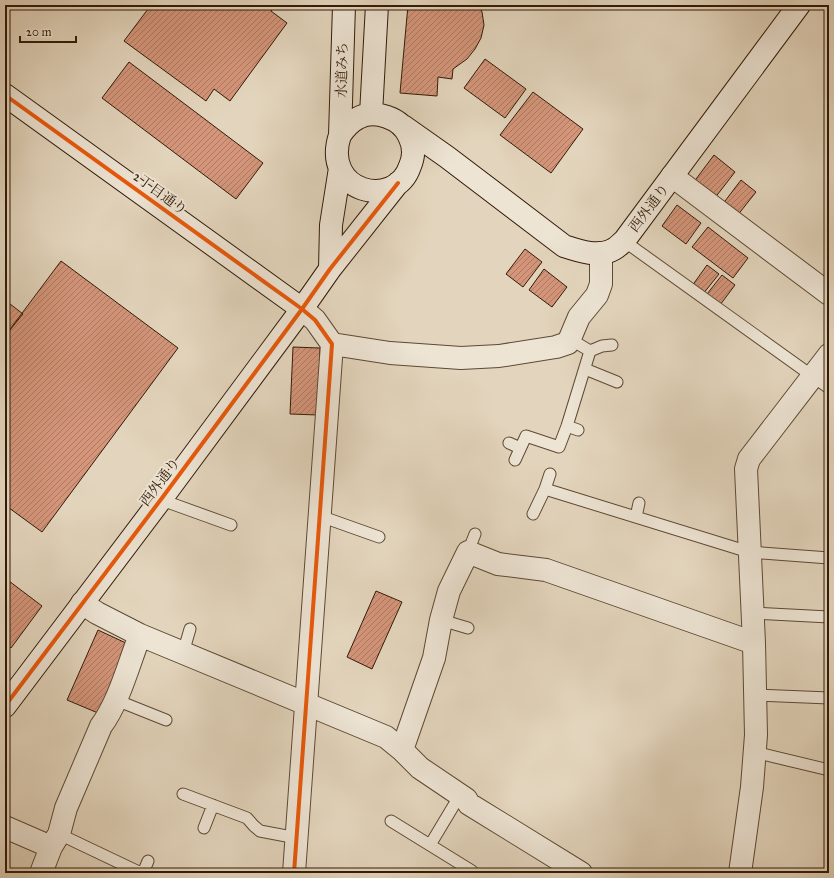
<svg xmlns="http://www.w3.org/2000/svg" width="834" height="878" font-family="'IM FELL Great Primer','Noto Serif JP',serif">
<defs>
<pattern id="building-hatch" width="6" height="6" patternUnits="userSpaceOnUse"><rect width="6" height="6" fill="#d4957a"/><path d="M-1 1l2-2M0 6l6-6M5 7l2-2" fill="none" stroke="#ad7962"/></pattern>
</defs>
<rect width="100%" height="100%" fill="#e3d5bd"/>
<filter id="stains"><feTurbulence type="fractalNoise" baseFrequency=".005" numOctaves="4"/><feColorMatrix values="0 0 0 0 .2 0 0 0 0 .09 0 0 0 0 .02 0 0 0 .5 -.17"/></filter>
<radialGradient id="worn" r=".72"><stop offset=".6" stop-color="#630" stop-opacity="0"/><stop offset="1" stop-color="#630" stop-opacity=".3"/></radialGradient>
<!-- building -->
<path fill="url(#building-hatch)" stroke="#321a06" d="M151,5H275L271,11L287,23L230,101L214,89L206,101L124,41Z
M408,5H479L482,12L484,25L481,38L475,49L467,59L453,69L452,79L438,77L437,96L400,93Z
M485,59L526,89L505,118L464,88Z
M129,62L263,163L236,199L102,98Z
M533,92L583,129L551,173L500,135Z
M714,155L735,172L714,199L693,183Z
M741,180L756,192L737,216L722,205Z
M677,205L701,223L686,244L662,226Z
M708,227L748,258L733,278L692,247Z
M525,249L542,262L523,287L506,274Z
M61,261L178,348L42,532L5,505V336Z
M707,265L719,274L703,294L692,286Z
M544,269L567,287L552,307L529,290Z
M722,275L735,285L720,305L707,294Z
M5,300L23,314L5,336Z
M293,347L320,348L318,415L290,414Z
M5,578L42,606L11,648L5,644Z
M376,591L402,602L372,669L347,657Z
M98,630L128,644L98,713L67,700Z"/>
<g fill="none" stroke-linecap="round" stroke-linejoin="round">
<defs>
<path id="lane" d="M624,241L829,388
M590,351L602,346L612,345
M585,369L617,382
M567,426L578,430
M509,443L520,448
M515,460L526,436L559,447L567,426L590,351L570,339
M545,489L550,474
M162,498L170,503L231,525
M533,514L545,489L749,552L829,558
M320,516L379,537
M636,517L639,503
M468,552L475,534
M752,613L829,617
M441,620L468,628
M183,653L190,629
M754,695L829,698
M116,700L166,720
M754,752L829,770
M183,794L247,818L254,826L260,831L297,838
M391,821L472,871
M204,828L213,805
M59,834L141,873
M430,845L460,795
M143,873L148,861"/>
<path id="street" d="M672,176L829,294
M332,344L390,353L461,358L499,356L556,347L568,343L579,317L597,295L601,284V253
M82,603L97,613L140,635L386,737L402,750L420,768L466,799L469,804L581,873
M402,750L434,658L441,620L449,591L468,552L498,564L546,570L754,643
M5,827L51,847
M41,873L51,847L59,834L66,808L101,726C119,702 129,663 140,635
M294,873L332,344L315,320L302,309
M740,873L752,787L756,735L754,643L746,469L749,459L829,355"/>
<path id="secondary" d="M5,95L302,309
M371,114L377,5
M403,126L447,157L564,246C579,251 599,258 614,249C618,247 621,243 624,241L799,5
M340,135C345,128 350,122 358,118C375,109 401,118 409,136C414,146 414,157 410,166C395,211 321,192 340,135L344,5
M330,269L331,225L340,168
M5,706L162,498L302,309L330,269L398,183"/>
</defs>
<!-- lane casing -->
<use href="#lane" stroke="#5e4934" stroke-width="13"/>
<!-- street casing -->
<use href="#street" stroke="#5e4934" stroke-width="24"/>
<!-- secondary casing -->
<use href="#secondary" stroke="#321a06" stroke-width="24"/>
<!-- lane -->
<use href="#lane" stroke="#ede4d4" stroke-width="11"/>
<!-- street -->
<use href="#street" stroke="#ede4d4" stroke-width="22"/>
<!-- secondary -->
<use href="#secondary" stroke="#ede4d4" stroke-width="22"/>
<defs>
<path id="cycleway" d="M5,95L302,309L315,320L332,344L294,873
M5,706L162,498L302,309L330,269L398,183"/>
</defs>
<!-- cycleway casing -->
<use href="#cycleway" stroke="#ede4d4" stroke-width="6"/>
<!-- cycleway -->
<use href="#cycleway" stroke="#e8590c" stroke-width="4"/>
</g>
<g text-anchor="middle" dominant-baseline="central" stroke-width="4" stroke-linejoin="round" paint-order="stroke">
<!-- street labels -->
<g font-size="14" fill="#321a06" stroke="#ede4d4">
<text transform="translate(342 70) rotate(-89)">水道みち</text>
<text transform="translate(160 193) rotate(36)">2丁目通り</text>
<text transform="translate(649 208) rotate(-53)">西外通り</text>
<text transform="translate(160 482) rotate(-53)">西外通り</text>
</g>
</g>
<!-- margin -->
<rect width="834" height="878" fill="none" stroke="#e3d5bd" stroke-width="20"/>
<rect x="6" y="6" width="822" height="866" fill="none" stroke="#321a06" stroke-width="2"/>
<rect x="10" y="10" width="814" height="858" fill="none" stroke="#321a06"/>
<!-- scale -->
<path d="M20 36v6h56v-6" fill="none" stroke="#321a06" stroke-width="2"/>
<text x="26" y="36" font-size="12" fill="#321a06" stroke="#ede4d4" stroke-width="3" paint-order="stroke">20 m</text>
<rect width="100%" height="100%" filter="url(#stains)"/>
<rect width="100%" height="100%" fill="url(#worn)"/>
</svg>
